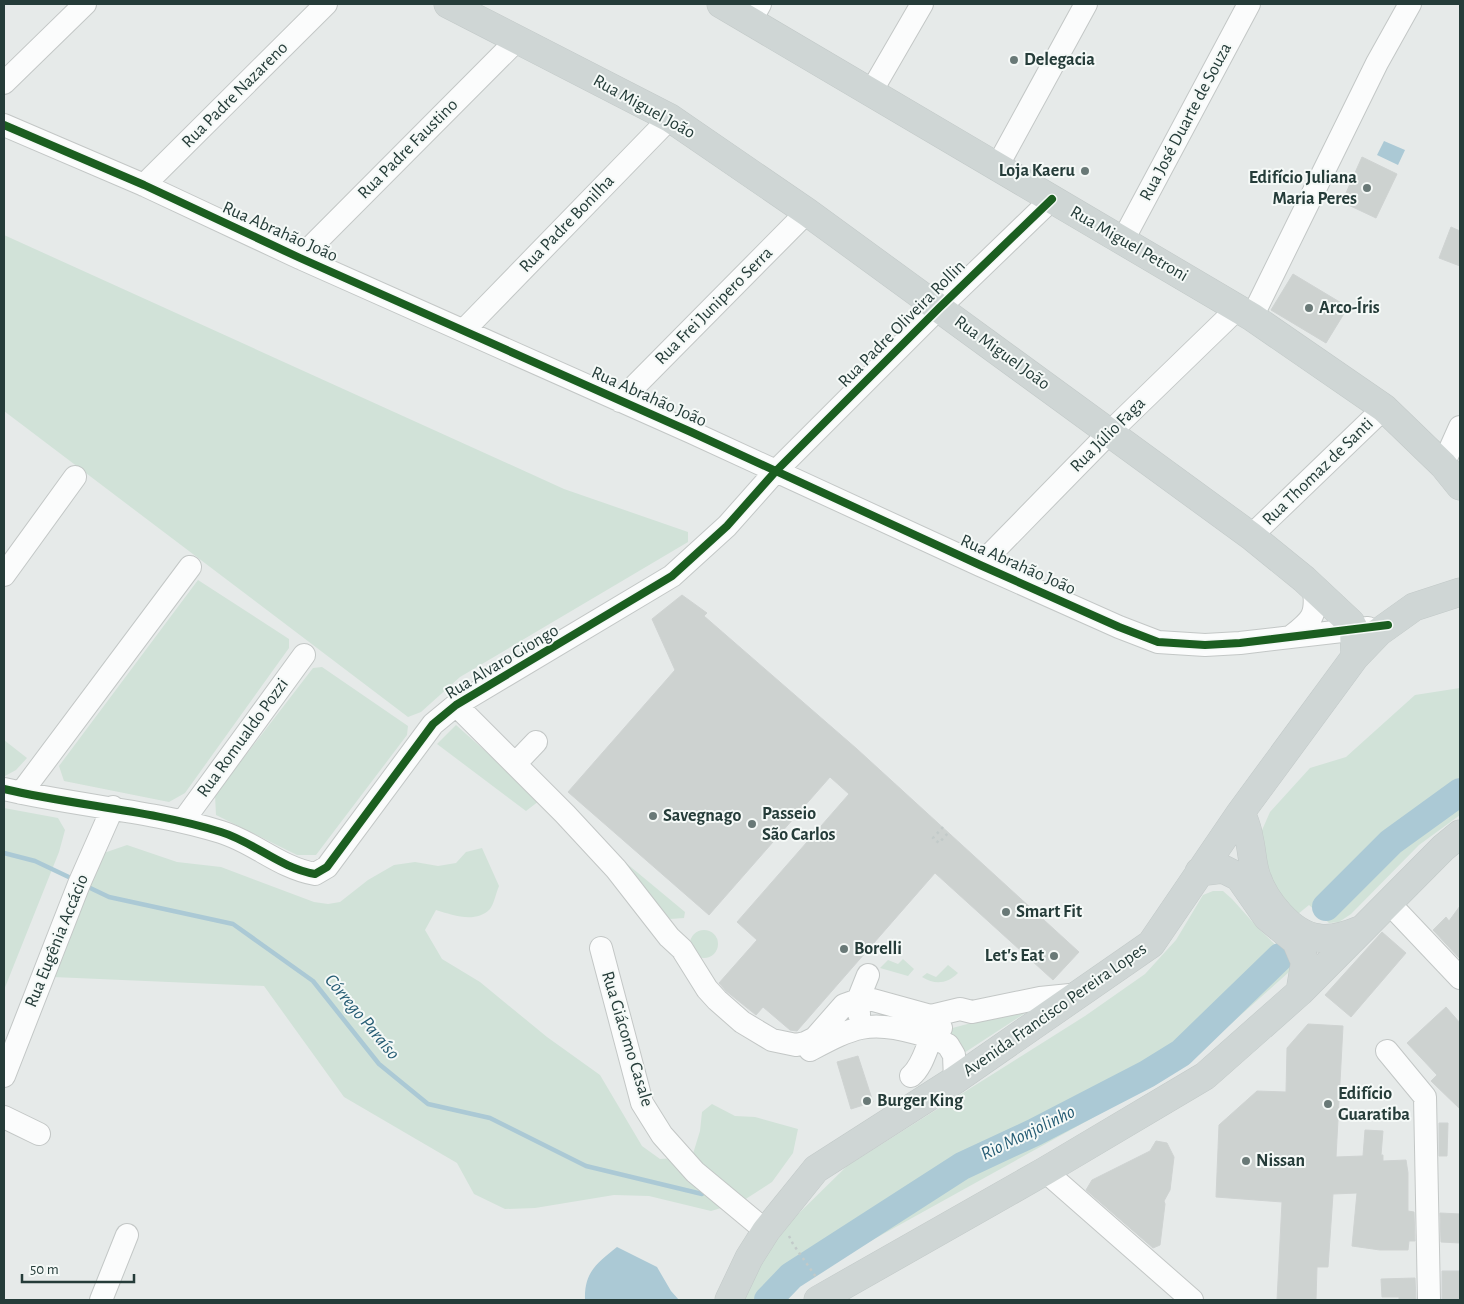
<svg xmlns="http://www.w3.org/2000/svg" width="1464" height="1304" font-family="'Alegreya Sans',sans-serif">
<rect width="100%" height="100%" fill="#e6eae9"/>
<!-- green -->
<path fill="#d1e2d8" d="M4,235L564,489L688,532V542L460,677L421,712L408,717L4,411Z
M198,580L289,639V648L185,793L169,802L64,781L59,766Z
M322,667L408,726L407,735L316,855H297L216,815L215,795L313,668Z
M1460,688V815L1419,845L1351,914L1339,922L1329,923L1309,905L1298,914L1268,885L1259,837L1270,812L1310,768L1346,757L1415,695Z
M456,725L536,796L539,801L526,811L437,744Z
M4,740L27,758L16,770L5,776Z
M4,808L58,818L65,830L59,852L4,990Z
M127,845L177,862L221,867L314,902L328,904L340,902L368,880L394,865L415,862L438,866L456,863L466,852L482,848L499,886C496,893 494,904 490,909C475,924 453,915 436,910L425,930L442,959L480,982L547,1037L600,1075L642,1146L660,1159L692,1157L700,1131L702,1112L712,1104L735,1116L755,1117L798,1129L793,1153L772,1182L741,1202L711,1211L649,1196L614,1195L535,1208L505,1209L474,1194L457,1163L344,1097L264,986L53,977L101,854Z
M626,863L685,912L684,918L670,919L625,865Z
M1213,891H1223L1232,899L1258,928L1292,961L1289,972L1179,1070L802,1279L778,1300H745L746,1287L773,1245L795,1217L847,1166L1085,1016L1145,974L1176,940L1203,895Z
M690 944a14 14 0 1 1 28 0a14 14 0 1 1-28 0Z
M903,959L914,969L908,976L880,968L888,960L898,964Z
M948,965L958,973C947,984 935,985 922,977L927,973L936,977Z
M1031,1007L1033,1008L964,1053L945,1030Z"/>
<!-- water -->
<path fill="#abc9d5" d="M1384,141L1405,150L1398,165L1377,155Z
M617,1247L657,1267L671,1291L679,1300H585C584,1272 597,1263 617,1247Z"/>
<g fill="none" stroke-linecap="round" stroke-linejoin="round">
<!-- stream -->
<path stroke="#abc9d5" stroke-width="4.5" d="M4,853L35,861L75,880
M86,886L109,897L233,924L313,981L379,1064L428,1104L490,1118L586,1166L702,1194"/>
<!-- river -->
<path stroke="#abc9d5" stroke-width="28" d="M1326,907L1391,842L1460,792
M768,1300L791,1276L962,1166L1035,1132L1147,1074L1181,1053L1280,957"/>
</g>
<!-- building -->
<path fill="#cdd2d0" stroke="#cfd3d2" d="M1362,157L1397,174L1376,218L1342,202Z
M1451,227L1460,231V266L1439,258Z
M1293,274L1348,307L1326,343L1271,310Z
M682,595L707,613L704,616L857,749L1079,952L1053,980L935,873L797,1031L790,1030L763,1007L756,1015L726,991L719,983L757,940L737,922L849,794L830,777L709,915L568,792L675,670L652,619Z
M1460,906V959L1433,930L1446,917L1449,921Z
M1382,932L1406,953L1351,1017L1325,995Z
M1446,1007L1460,1023V1109L1431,1081L1437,1075L1407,1043Z
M1308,1024L1343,1026L1336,1157L1363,1156L1365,1130L1383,1131L1381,1155H1383V1161L1406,1160L1408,1173V1211L1414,1212L1415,1241H1409L1408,1250H1380L1352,1246L1357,1193L1333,1194L1328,1267H1317L1316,1300H1277L1282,1202L1216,1197L1219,1125L1257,1091L1286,1092L1287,1048Z
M858,1056L873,1102L851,1109L837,1062Z
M1439,1123H1448L1447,1156H1439Z
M1156,1141L1167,1143L1174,1157L1170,1190L1164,1201L1165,1204L1160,1245L1153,1248L1086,1190L1092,1180L1150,1151Z
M1440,1213L1460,1214V1243L1441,1242Z
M1442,1271H1460V1300H1442Z
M1415,1278L1416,1300H1399V1297H1382L1381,1279Z"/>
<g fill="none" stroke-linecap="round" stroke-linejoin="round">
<defs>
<path id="minor" d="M751,20L760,4
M4,83L85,4
M871,92L922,4
M4,125L144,185L300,258L691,432L980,565L1119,627L1158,642L1205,645L1240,643L1368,628
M998,165L1086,4
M144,185L326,4
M1123,240L1249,4
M300,258L517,40
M1252,317L1377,63L1410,4
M464,330L670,118
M620,401L807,212
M1443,465L1460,427
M1251,536L1384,408
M980,565L1110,432L1238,308
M4,575L75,477
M1293,635C1312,620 1317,615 1314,590
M456,705L565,814L616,869L669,937L682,949L707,989L717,1000L742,1022L772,1040L796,1045L805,1043L815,1038L844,1005L858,1000H873L931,1016L960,1009L972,1012L1040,998L1080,994
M515,764L536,742
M4,789C76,806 150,810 221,832C254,842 280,868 315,874L327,867L433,724L456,705L672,576L727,526L775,472L939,308L1052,199
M21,793L190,567
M183,821L304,655
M1388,902L1460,978
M601,948L642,1103L662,1135L695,1172L766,1231
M859,1014L858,1000L868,975
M810,1050C852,1028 868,1019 916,1033C927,1036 938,1039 948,1045L954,1055L955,1080
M1387,1051L1425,1097L1429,1300
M4,1076L79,884L113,807
M911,1076C927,1063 928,1031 941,1028
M4,1117L39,1134
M1045,1171L1192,1300
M101,1300L127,1235"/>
<path id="major" d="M448,4L670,118L807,212L1251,536L1304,579L1351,623L1354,629L1355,657
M721,4L1252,317L1384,408L1443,465L1460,486
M1241,812C1244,820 1248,829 1249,838C1252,850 1252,863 1256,875C1264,900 1291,935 1319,938C1332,940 1348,935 1360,930
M1199,872L1223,869L1239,877L1267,917L1296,941L1305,962L1300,992
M729,1300L749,1258L766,1231L816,1169L955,1080L1151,944L1241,812L1355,657L1379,632L1414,607L1460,592
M818,1300L1045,1171L1205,1076L1300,992L1443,848L1460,834"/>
</defs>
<!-- minor casing -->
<use href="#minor" stroke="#c3c7c6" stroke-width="24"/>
<!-- major casing -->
<use href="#major" stroke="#c2c9c8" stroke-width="29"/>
<!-- path -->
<path stroke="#c2cac9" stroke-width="2.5" stroke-dasharray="2.5 4" stroke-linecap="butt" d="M943,827L933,838L939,843L948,833
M789,1236L793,1244L816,1277"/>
<!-- minor -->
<use href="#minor" stroke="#fbfcfc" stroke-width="22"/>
<!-- major -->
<use href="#major" stroke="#cfd6d5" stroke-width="28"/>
<defs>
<path id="cycleway" d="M4,125L144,185L300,258L691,432L980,565L1119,627L1158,642L1205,645L1240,643L1388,625
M4,789C76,806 150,810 221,832C254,842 280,868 315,874L327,867L433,724L456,705L672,576L727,526L775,472L939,308L1052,199"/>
</defs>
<!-- cycleway casing -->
<use href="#cycleway" stroke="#f5f9f7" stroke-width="11"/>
<!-- cycleway -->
<use href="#cycleway" stroke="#1b5e20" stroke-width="8"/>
</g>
<!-- markers -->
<g fill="#697977" stroke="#f5f9f7" stroke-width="2">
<circle cx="1014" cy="60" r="5"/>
<circle cx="1085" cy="171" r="5"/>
<circle cx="1367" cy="188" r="5"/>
<circle cx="1309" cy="308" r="5"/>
<circle cx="653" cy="816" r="5"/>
<circle cx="752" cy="824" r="5"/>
<circle cx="1006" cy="912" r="5"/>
<circle cx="844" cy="949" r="5"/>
<circle cx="1054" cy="956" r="5"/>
<circle cx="867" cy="1101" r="5"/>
<circle cx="1328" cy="1104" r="5"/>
<circle cx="1246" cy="1161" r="5"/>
</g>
<g text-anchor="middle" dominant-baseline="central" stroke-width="4" stroke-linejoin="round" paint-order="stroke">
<!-- poi labels -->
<g font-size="18" font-weight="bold" fill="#253c39" stroke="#f5f9f7" text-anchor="start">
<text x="1024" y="60">Delegacia</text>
<text x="1075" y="171" text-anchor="end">Loja Kaeru</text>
<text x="1357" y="178" text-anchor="end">Edifício Juliana<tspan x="1357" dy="21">Maria Peres</tspan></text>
<text x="1319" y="308">Arco-Íris</text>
<text x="762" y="814">Passeio<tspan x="762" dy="21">São Carlos</tspan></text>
<text x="663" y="816">Savegnago</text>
<text x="1016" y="912">Smart Fit</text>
<text x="854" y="949">Borelli</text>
<text x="1044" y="956" text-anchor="end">Let's Eat</text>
<text x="1338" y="1094">Edifício<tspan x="1338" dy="21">Guaratiba</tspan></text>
<text x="877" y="1101">Burger King</text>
<text x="1256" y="1161">Nissan</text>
</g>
<!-- street labels -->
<g font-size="18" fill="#253c39" stroke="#f5f9f7">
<text transform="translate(235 95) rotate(-45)">Rua Padre Nazareno</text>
<text transform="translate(644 107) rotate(29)">Rua Miguel João</text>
<text transform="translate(1186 122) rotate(-62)">Rua José Duarte de Souza</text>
<text transform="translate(408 149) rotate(-45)">Rua Padre Faustino</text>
<text transform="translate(567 224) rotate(-46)">Rua Padre Bonilha</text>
<text transform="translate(280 232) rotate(24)">Rua Abrahão João</text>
<text transform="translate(1129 244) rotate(30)">Rua Miguel Petroni</text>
<text transform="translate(714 306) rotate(-45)">Rua Frei Junipero Serra</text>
<text transform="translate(902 324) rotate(-45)">Rua Padre Oliveira Rollin</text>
<text transform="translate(1002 353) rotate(36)">Rua Miguel João</text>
<text transform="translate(649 397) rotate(24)">Rua Abrahão João</text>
<text transform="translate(1108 435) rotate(-45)">Rua Júlio Faga</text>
<text transform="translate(1318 472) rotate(-44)">Rua Thomaz de Santi</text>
<text transform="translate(1018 565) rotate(24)">Rua Abrahão João</text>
<text transform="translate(502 662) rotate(-31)">Rua Alvaro Giongo</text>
<text transform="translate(243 738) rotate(-54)">Rua Romualdo Pozzi</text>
<text transform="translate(57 941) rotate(-68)">Rua Eugênia Accácio</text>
<text transform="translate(1055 1010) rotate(-35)">Avenida Francisco Pereira Lopes</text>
<text transform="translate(627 1039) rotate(73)">Rua Giácomo Casale</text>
</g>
<!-- water labels -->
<g font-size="19" font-style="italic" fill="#245b73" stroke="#f5f9f7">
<text transform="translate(362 1017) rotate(50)">Córrego Paraíso</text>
<text transform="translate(1028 1133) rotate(-26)">Rio Monjolinho</text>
</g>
</g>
<!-- border -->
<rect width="1464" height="1304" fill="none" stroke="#253c39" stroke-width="10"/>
<!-- scale -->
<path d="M22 1274v8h112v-8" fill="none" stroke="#253c39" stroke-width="2.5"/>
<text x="30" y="1274" font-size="15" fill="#253c39" stroke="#f5f9f7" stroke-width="4" paint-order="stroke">50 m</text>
</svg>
